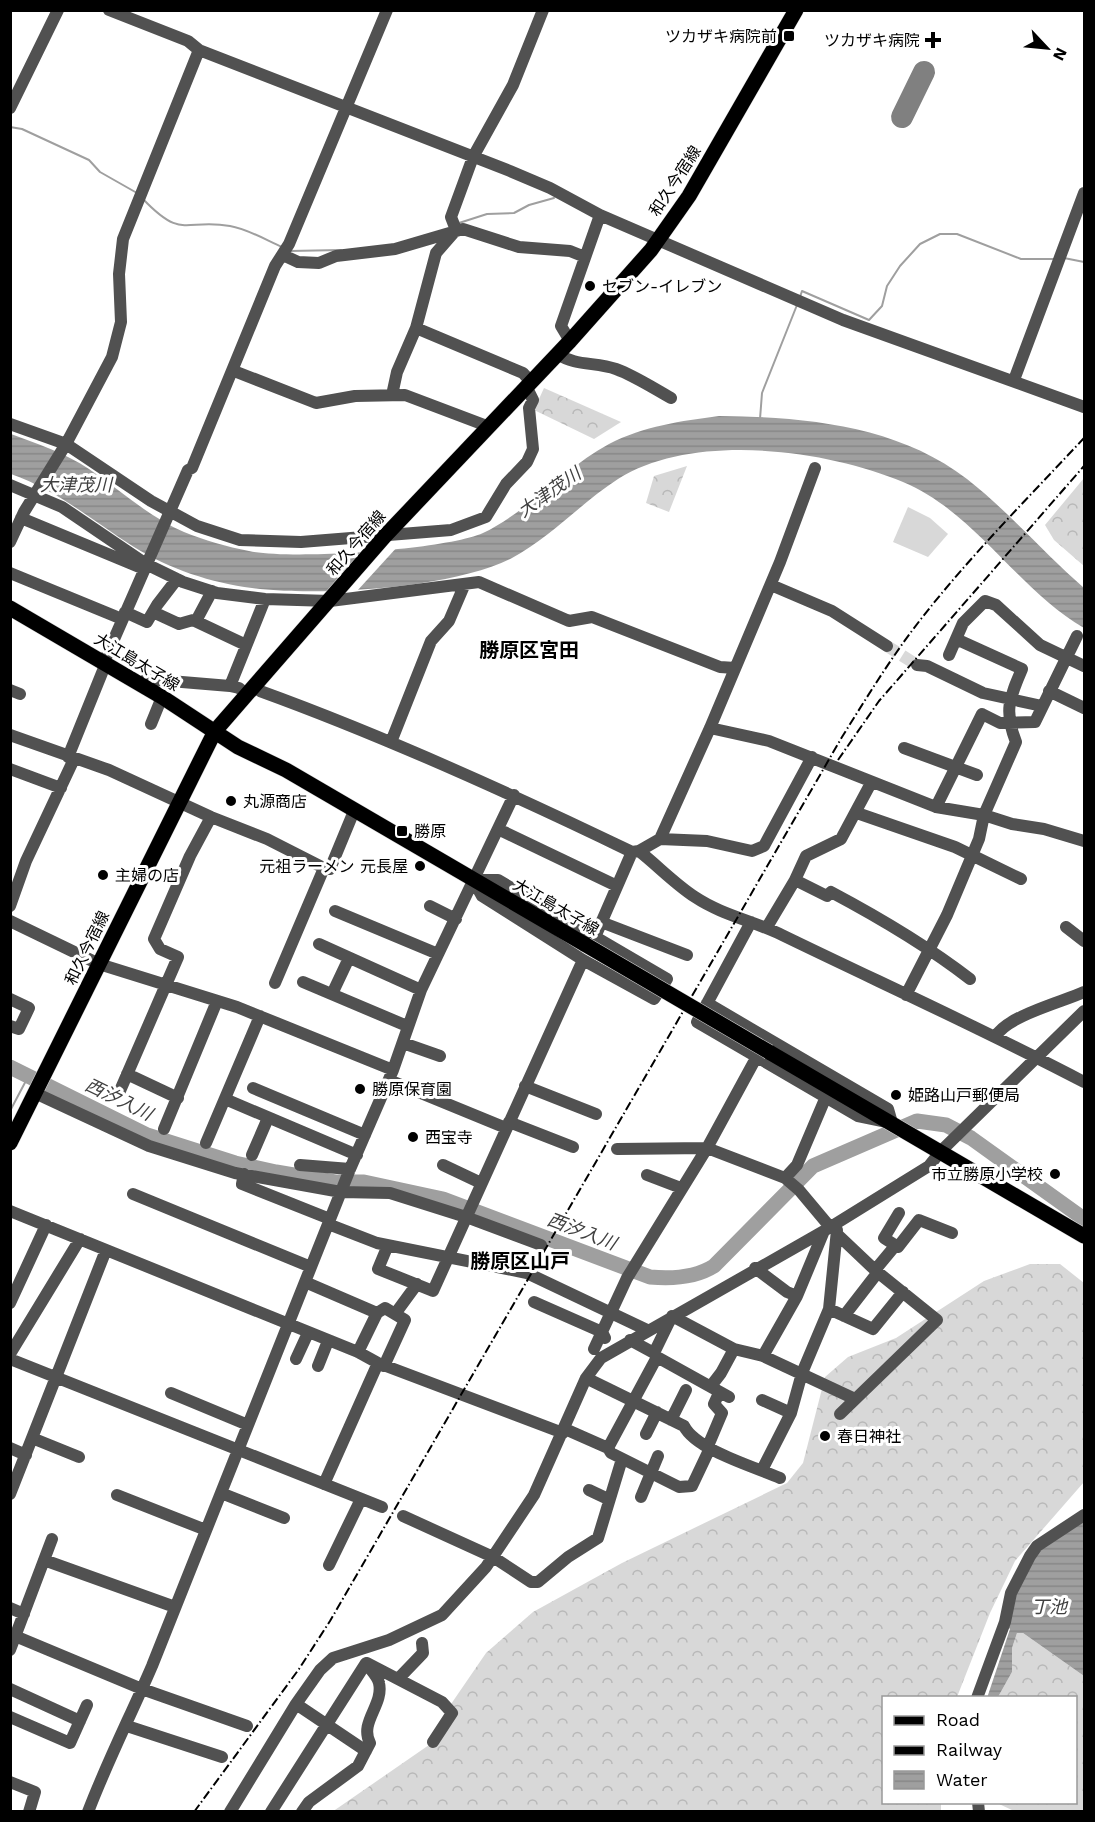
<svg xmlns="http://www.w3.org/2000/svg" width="1095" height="1822" font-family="'Work Sans','Noto Sans JP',sans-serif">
<defs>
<pattern id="forest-crowns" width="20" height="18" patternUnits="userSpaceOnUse" patternTransform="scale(1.5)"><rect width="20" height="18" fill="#d8d8d8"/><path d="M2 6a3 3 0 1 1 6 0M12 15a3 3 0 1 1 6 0" fill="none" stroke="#b8b8b8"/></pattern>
<pattern id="water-rules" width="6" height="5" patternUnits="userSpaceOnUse" patternTransform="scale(1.5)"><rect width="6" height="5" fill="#9f9f9f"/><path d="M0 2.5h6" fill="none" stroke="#878787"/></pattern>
</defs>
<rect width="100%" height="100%" fill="#fff"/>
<!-- forest -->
<path fill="url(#forest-crowns)" d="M544,388L621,422L594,439L534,410Z
M687,466L669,512L646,503L654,476Z
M1084,478V566L1054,540L1045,525Z
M1030,1264H1060L1084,1283V1482L1015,1561L990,1613L957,1697L884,1698V1802L941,1803V1811L332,1812L429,1745L449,1707L486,1653L533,1612L622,1563L787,1483L803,1463L825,1377L848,1357L896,1338L984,1281Z
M1017,1633H1023L1084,1676V1811H1014L997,1803L1076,1802V1698L998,1697L1012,1672V1648Z"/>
<!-- pitch -->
<path fill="#d8d8d8" d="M908,507L930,518L948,534L928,557L893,542Z"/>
<!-- water -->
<path fill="url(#water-rules)" d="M719,416C804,417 897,425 967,479C1009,512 1044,553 1084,588V628C1017,589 975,512 903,482C825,449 693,432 618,479C581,503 551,537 512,558C454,588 318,597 252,588C212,583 169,569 134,547C93,521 57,490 11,474V434C38,444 65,453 89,469C120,490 149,517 184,532C204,540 227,547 249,551C291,560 445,550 483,533C526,513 567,466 609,444C644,426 681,421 719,416Z
M1084,1521V1676L1023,1633H1017L1012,1648V1672L998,1697L987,1698L1010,1629L1006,1625L1015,1594L1039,1548Z"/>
<!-- pier -->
<path fill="#fff" d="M399,545L357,591L325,594L366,548Z"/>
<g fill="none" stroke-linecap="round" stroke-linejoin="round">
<!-- stream -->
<path stroke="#9f9f9f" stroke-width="2" d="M10,127L22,129L89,160L100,172L137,193
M143,199C183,241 185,218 230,226C248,229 266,240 282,247
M459,223L487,214L514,213L529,205L554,198
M290,251L341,250
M1064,258L1084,262
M800,297L802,291L869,320L882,306L887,286L900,266L920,244L940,234H957L1021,259H1056
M760,419L762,393L797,305
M10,1111L29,1075"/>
<!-- river -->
<path stroke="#9f9f9f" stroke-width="15" d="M10,1067L147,1135L235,1163L276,1172L335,1182H364L443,1199L650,1277C672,1279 695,1278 714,1266L813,1166L917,1121L946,1125L971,1138L1084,1219"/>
<!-- taxiway -->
<path stroke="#808080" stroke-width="22" d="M902,117L924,72"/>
<!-- minor-tunnel -->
<path stroke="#d9d9d9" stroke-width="12" stroke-dasharray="12 6" stroke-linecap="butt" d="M887,646L917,665"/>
<defs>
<path id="major" d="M10,608L162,697L238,747L286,770L586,945
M769,1052L1084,1236
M10,1143L215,731L384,537L570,341L651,250L689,196L796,10"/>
</defs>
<!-- major casing -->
<use href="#major" stroke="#dbdbdb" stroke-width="16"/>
<!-- minor -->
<path stroke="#515151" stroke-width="12" d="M109,10L188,41L199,50L510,171L550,188L600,215L843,320L1084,407
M10,108L58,10
M283,255L298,262L319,263L336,256L395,249L463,229L519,247L570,251L585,257
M570,341L561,326L600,215
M558,354C575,366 596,362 616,369C635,376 653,388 671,398
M234,371L316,403L355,396L405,395L487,426
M1014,380L1084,193
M531,382L523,373L416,328L436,253L456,230L451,217L473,157L513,85L543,10
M392,395L397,372L416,328
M10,424L66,444L151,501L197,526L240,540L301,542L451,530L486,517L506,484L527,462L533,449L529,408L533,400L526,386
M10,485L62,507L146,564L183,582L217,593L265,599L330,601L479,582L569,621L592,617L720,667L735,668
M21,518L144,569
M10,542L24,512L66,444L112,357L121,322L119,274L123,239L199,50
M10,573L122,619
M771,585L832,611L887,646
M125,612L147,622L157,605L177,579
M153,612L179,624L193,620L246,645
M196,621L212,591
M949,655L963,623L985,601L996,605L1040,645L1084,666
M104,662L188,470L192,468L275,266L289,244L387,10
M917,665L927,666L983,693L1042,706
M141,685L146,679L230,686L239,688L246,694
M230,686L265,599
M254,686L260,691C387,737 510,793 632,852
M10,690L20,694
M1049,691L1084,708
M151,724L162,697
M710,728L769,741L936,807L984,815L1012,824L1044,829L1084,841
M10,735L109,770L211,817L267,839L324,868L330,869L354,811
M391,742L431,641L449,621L464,586
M904,748L977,775
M68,757L106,663
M10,769L61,788
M936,807L982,714L1000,723L1035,722L1077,636
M857,813L955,847L1021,879
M498,829L617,886
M660,839L707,841L752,851L764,846L812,757
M639,851C658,866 675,884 695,897C722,915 754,921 782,935C883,984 985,1030 1084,1082
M473,880H498L667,979L654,999L583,960L482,896Z
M795,880L827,896L831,892C880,918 926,945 970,979
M10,906L26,861L74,759
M430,906L456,919
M335,911L438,954
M10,921L99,964L237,1007L393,1070
M601,922L687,955
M767,927L795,880L806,856L841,839L871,783
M1066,927L1084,941
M595,937L632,852L639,851L660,839L710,728L780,562L815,468
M319,944L421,990
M303,982L407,1026
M275,983L324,868
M332,994L349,958
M906,995L947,915L979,839L984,815L1016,742C1004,711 1009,699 1022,669L956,639
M10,999L29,1008L19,1029L10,1026
M707,1003L888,1109L892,1123L858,1116L697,1022L751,922
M996,1036C1007,1016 1062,1002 1084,992
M403,1043L440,1056
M127,1074L178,1098
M389,1080L506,1128
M525,1086L596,1114
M253,1088L365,1135
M35,1093L149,1146L235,1173L341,1192L390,1193L466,1217L541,1245
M119,1093L178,957L160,949L154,939L190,856L211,817
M225,1099L357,1155
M509,1122L573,1147
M164,1129L217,1001
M206,1143L260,1016
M617,1149L707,1148L785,1178L799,1190L830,1227
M252,1155L268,1118
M300,1165L350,1169
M443,1165L481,1183
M244,1174L242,1184L330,1219
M647,1175L681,1188
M785,1178L797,1165L825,1099
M133,1194L311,1267
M10,1211L358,1352L378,1363L563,1433
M899,1213L884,1238L898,1247L919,1220L952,1233
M328,1224L377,1243L527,1273L647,1330
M838,1235L875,1270L937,1320L840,1414
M388,1245L378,1269L433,1291L583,960
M755,1268L787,1292L797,1296
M875,1270L895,1246
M305,1282L377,1313
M534,1302L602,1332L605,1338
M10,1303L46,1225
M829,1309L873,1329L903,1292
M395,1314L417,1284
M844,1316L878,1272
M630,1340L654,1353
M594,1349L627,1278L707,1148L756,1058
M358,1352L377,1313L385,1308L405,1320L384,1366
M10,1354L80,1239
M763,1356L797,1296L824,1231
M657,1357L729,1397
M10,1359L382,1507
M296,1359L308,1333
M318,1366L328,1341
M586,1378L684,1426C696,1450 755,1467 780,1478
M711,1386L721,1373L734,1349
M171,1393L248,1425
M762,1400L791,1413
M671,1420L686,1390
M565,1429L608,1448
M646,1434L657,1412
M32,1438L79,1457
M708,1446L722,1413L714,1404L719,1393
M10,1448L26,1455
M710,1448L692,1486L679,1487L611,1453L608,1448L657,1357L654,1353L672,1316L734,1349L763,1356L855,1399
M762,1470L791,1413L802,1373L829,1309L837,1230
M324,1484L378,1363
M589,1490L608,1499
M221,1493L284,1518
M10,1494L106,1250
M117,1495L206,1530
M641,1497L658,1456
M403,1516L493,1557L531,1582H538L568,1557L598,1538L622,1459
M44,1560L175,1607
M329,1565L361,1499
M10,1608L24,1614
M15,1636L142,1689L247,1726
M10,1650L52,1539
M367,1663L442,1702L452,1713L433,1742
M399,1678L423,1653L422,1643
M10,1689L80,1721
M977,1698L1005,1622L1011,1593L1030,1556L1037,1546L1084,1515
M296,1704L366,1751
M10,1717L70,1743L87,1705
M127,1726L222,1757
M10,1782L35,1792L29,1812
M978,1802L979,1812
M88,1812C107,1762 131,1715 152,1666L350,1169L393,1070L421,990L514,795
M230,1812L296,1704L320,1670L333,1658L389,1640L442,1615L486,1567L534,1495L586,1378L601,1358L824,1231L929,1166L941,1151L1084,1011
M271,1812L366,1663C370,1669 378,1677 379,1683C384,1705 359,1722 370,1743L358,1766L309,1802L302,1812"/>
<!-- major -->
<use href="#major" stroke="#000" stroke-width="15"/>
<!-- rail -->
<path stroke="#000" stroke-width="2" stroke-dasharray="9 3 1.5 3" stroke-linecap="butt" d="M838,760L879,701L1084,466
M194,1812L299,1669L330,1621L842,737C867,697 892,656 921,619C971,555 1029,497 1084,438"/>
<defs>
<path id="major-bridge" d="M586,945L769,1052"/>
</defs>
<!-- major-bridge casing -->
<use href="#major-bridge" stroke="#dbdbdb" stroke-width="16" stroke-linecap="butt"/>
<!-- major-bridge -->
<use href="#major-bridge" stroke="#000" stroke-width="15"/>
</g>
<!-- markers -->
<g fill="#000" stroke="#fff" stroke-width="2">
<rect x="783" y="30" width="12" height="12" rx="3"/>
<path d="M930 31h6v6h6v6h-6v6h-6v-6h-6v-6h6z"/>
<circle cx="590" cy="286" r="6"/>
<circle cx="231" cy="801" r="6"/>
<rect x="396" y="825" width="12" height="12" rx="3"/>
<circle cx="420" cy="866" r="6"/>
<circle cx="103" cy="875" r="6"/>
<circle cx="360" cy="1089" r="6"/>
<circle cx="896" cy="1095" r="6"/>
<circle cx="413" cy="1137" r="6"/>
<circle cx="1055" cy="1174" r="6"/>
<circle cx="825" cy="1436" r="6"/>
</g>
<g text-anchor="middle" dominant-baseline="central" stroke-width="6" stroke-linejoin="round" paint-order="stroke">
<!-- poi labels -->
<g font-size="16" fill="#000" stroke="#fff" text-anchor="start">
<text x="777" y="36" text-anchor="end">ツカザキ病院前</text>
<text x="920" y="40" text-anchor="end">ツカザキ病院</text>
<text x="602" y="286">セブン-イレブン</text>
<text x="243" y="801">丸源商店</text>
<text x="414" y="831">勝原</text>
<text x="408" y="866" text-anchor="end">元祖ラーメン 元長屋</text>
<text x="115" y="875">主婦の店</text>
<text x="372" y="1089">勝原保育園</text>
<text x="908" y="1095">姫路山戸郵便局</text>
<text x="425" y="1137">西宝寺</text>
<text x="1043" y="1174" text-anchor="end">市立勝原小学校</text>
<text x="837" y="1436">春日神社</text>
</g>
<!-- street labels -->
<g font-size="16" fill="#000" stroke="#fff">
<text transform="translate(675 181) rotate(-57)">和久今宿線</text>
<text transform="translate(356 543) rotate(-49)">和久今宿線</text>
<text transform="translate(137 662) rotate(31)">大江島太子線</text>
<text transform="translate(556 907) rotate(30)">大江島太子線</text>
<text transform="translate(87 948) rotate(-64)">和久今宿線</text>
</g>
<!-- water labels -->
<g font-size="18" font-style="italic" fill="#404040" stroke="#fff">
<text x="76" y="484">大津茂川</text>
<text transform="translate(549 492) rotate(-35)">大津茂川</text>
<text transform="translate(119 1099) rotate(26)">西汐入川</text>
<text transform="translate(582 1231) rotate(21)">西汐入川</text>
<text x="1049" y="1606">丁池</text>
</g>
<!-- quarter labels -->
<g font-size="20" font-weight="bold" fill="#000" stroke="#fff">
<text x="529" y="650">勝原区宮田</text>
<text x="520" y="1261">勝原区山戸</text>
</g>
</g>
<!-- border -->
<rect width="1095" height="1822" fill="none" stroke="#000000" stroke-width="24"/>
<!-- legend -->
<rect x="882" y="1696" width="195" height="108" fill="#ffffff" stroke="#999999" stroke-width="1.5"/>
<rect x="894" y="1716" width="30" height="9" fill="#000000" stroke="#999999" stroke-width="1.5"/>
<text x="936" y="1726" font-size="18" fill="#000000">Road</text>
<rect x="894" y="1746" width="30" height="9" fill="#000000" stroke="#999999" stroke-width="1.5"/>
<text x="936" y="1756" font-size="18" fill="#000000">Railway</text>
<rect x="894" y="1771" width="30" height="18" fill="url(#water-rules)" stroke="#999999" stroke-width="1.5"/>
<text x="936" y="1786" font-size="18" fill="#000000">Water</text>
<!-- north arrow -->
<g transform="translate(1047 48) rotate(116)" stroke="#ffffff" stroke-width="4.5" paint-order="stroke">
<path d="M0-4.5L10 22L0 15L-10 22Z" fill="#000000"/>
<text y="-9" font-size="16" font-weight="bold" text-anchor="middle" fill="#000000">N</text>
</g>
</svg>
